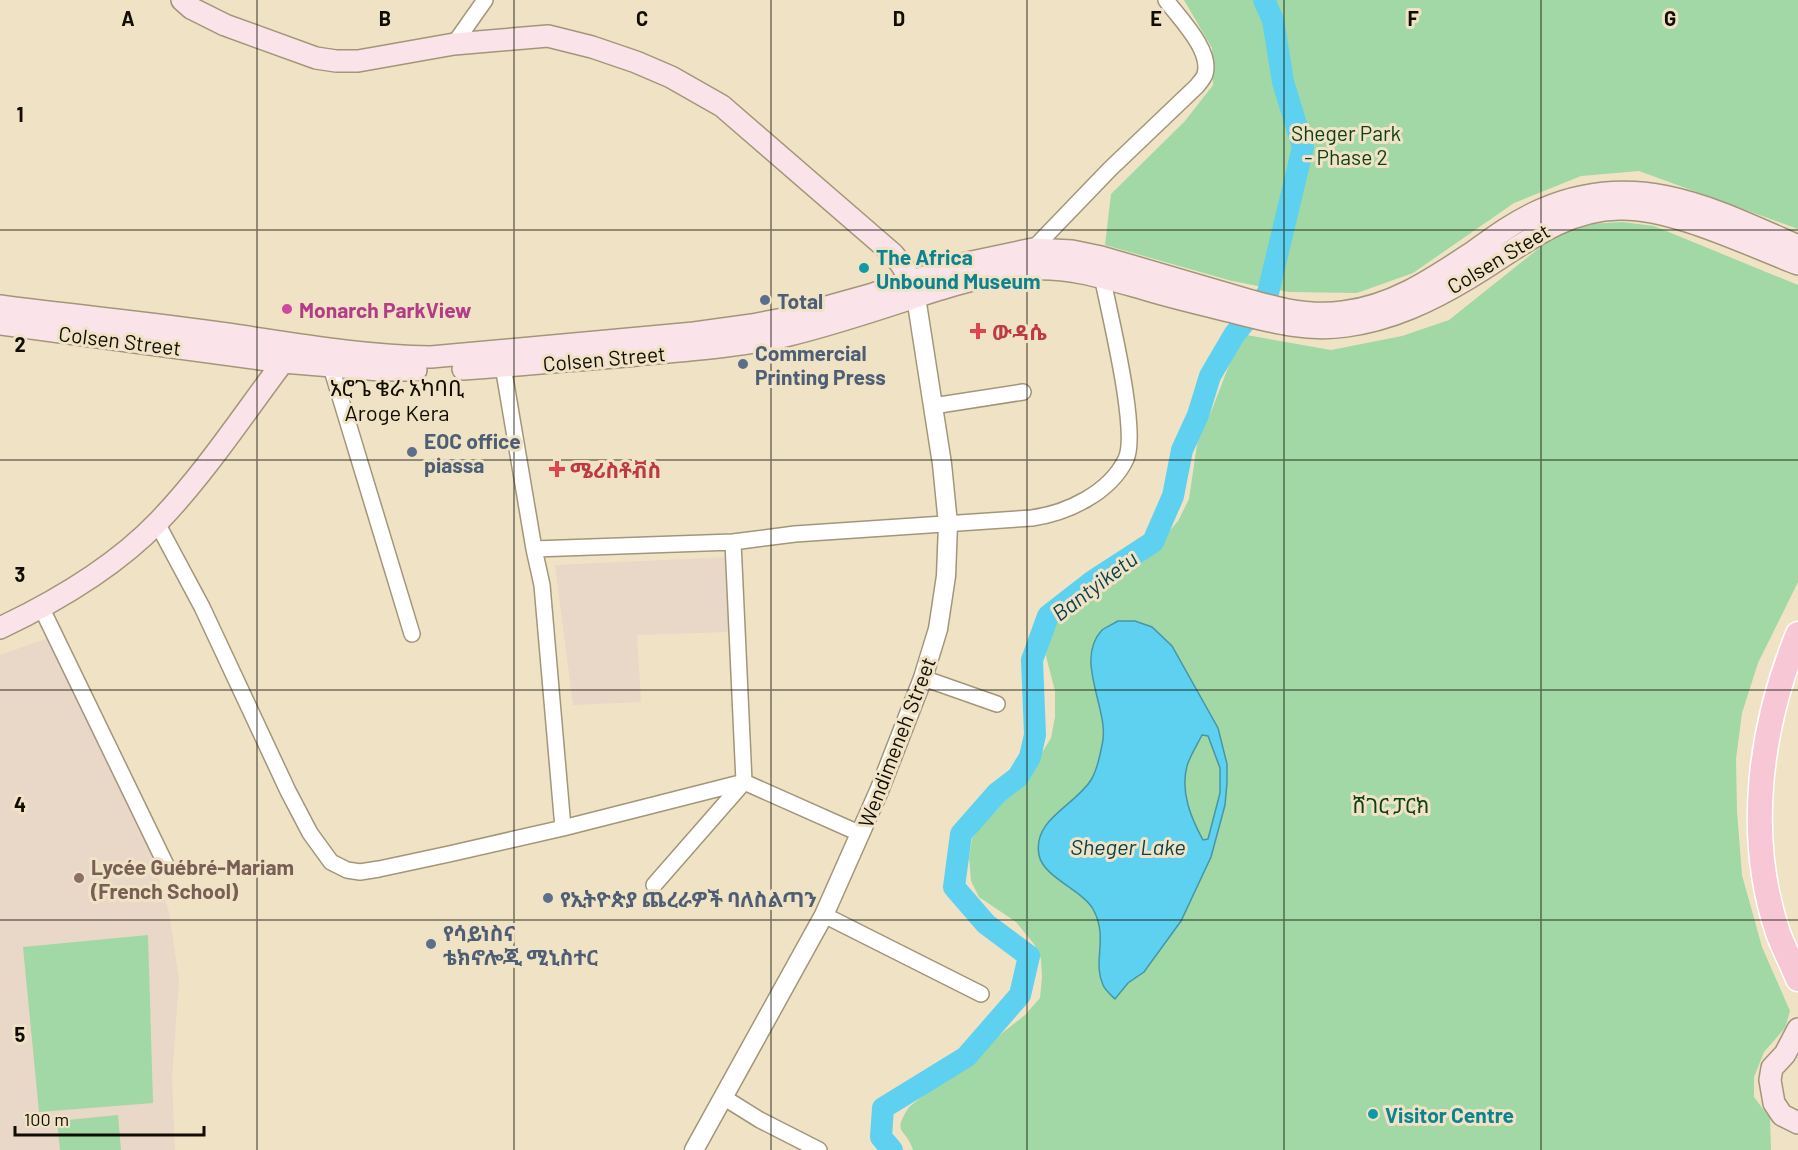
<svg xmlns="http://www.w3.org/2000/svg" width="1798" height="1150" font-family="Barlow,'Noto Sans Ethiopic',sans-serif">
<rect width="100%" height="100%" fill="#f0e3c5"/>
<!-- education -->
<path fill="#e9d7c7" d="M728,557L729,632L637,635L641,702L573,705L555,565Z
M48,638L148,843L169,912L179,980L172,1078L175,1150H0V655Z"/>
<!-- green -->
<path fill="#a1d8a5" d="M1184,0H1798V229L1639,171L1581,176L1514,203L1413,273L1357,293L1289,292L1232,281L1105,245L1111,194L1185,121L1213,85L1212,48Z
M1622,222L1654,226L1798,285V582L1758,663L1742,713L1736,759L1737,811L1742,875L1762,947L1790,1011L1785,1028L1764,1052L1754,1077V1097L1770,1118L1771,1150H913C906,1127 891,1135 909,1107L1025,1015L1040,998L1042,977L1041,959L1034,944L1016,922L979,897L971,881L969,858L972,839L982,824L1031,771L1051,738L1055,717V691L1046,656L1048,637L1056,617L1073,597L1132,564L1166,535L1178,521L1189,499L1198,438L1211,412L1241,334L1331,350L1402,336L1449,320L1543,245L1567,232L1590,224Z
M148,935L153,1103L39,1112L23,947Z
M118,1115L121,1150H60L57,1121Z"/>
<!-- water -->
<path fill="#5dd1ef" stroke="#4696a8" stroke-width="1.5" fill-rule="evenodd" d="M1118,621H1135L1152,627L1172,646L1218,728L1227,764V783L1225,805L1211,857L1181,921L1144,972L1128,983L1115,999C1111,995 1105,990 1103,985C1092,961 1109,938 1093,909C1082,890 1043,877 1039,855C1032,819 1076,805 1091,780C1097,770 1100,756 1102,745C1111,711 1073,661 1102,630C1106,627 1113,624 1118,621ZM1202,735L1208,736L1220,768V793L1208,839L1203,840C1191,818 1180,792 1187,766C1190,756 1197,745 1202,735Z"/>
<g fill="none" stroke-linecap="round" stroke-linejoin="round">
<!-- river -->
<path stroke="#5dd1ef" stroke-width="22" d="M892,1150L881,1137L883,1108L966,1057L1020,995L1029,956L986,924L954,887L961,834L997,793L1018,777L1030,757L1035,735L1032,660L1048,616L1093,581L1153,542L1173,496L1182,450L1198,415L1210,376L1234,335L1268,293L1303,147L1283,82L1273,20L1264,0"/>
<defs>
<path id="minor" d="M454,44L485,0
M1033,249L1110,169L1197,86C1200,82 1204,78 1205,74C1212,50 1179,18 1166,0
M503,366L534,549L733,542
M331,367L412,634
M933,406L1023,392
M157,523L202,607L288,791L310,833L331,862L347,870L360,872L379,869L449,854L563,828L744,782L733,542L795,534L1032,518C1067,513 1110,493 1126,459C1139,431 1109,312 1102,276
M534,549L542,585L563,828
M42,609L167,867
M923,678L997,704
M654,885L744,782L861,834
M824,915L981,994
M723,1097L760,1120L819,1150"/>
<path id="tertiary" d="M694,1150L824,915L879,791L923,678L938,629L946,576L948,524L942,464L916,297"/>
<path id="secondary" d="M182,0L191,8L225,25L316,58L336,61H358L454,44L548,36L592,47L636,62L671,77L722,106L893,254C904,267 911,278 915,294
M0,306C75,316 151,323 227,334C295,344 362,356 431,357L694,333L752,325L783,319L873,294L967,263L1033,249L1072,251L1101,257C1139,268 1177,279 1214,290C1256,302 1298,318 1343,312C1393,306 1432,279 1473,252C1495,236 1517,220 1543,209C1637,169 1712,208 1798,246
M0,324L283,362L380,370H416
M463,369C521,365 579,360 637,355C688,350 740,347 789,335C839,323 887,306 937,290C968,281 999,271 1032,269C1070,267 1105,278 1141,288C1170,297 1200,304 1229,311C1268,321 1306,332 1346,326C1391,320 1431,301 1469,278C1517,250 1559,210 1619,209C1671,207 1748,245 1798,264
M0,628C57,601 115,567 159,521C205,473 243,415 283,362L287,350
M1798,1029L1785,1054L1772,1068L1770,1080L1774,1103L1782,1115L1798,1123"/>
<path id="primary" d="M1798,634C1760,727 1745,835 1778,933C1784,949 1792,964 1798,979"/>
</defs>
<!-- minor casing -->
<use href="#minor" stroke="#a2967a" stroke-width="18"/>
<!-- tertiary casing -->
<use href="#tertiary" stroke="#a2967a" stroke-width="21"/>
<!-- secondary casing -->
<use href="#secondary" stroke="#a2967a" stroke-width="24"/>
<!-- primary casing -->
<use href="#primary" stroke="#fff" stroke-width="27"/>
<!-- minor -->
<use href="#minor" stroke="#fff" stroke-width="15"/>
<!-- tertiary -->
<use href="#tertiary" stroke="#fff" stroke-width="18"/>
<!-- secondary -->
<use href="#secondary" stroke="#fbe3ea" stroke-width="21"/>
<!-- primary -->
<use href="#primary" stroke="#f7c7d5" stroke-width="24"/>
</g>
<!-- grid -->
<path fill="none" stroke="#110d04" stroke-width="1.5" stroke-opacity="0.55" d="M257,0V1150M514,0V1150M771,0V1150M1027,0V1150M1284,0V1150M1541,0V1150M0,230H1798M0,460H1798M0,690H1798M0,920H1798"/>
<!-- markers -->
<g fill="#0f9aa8" stroke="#f0e3c5" stroke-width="2">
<circle cx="864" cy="268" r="6"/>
<circle cx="1373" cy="1114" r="6"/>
</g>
<g fill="#5c6f8a" stroke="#f0e3c5" stroke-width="2">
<circle cx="765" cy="300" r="6"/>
<circle cx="743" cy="364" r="6"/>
<circle cx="412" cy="452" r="6"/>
<circle cx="548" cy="898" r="6"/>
<circle cx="431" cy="944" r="6"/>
</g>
<circle fill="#d1479c" stroke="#f0e3c5" stroke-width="2" cx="287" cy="309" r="6"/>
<g fill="#e0444e" stroke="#f0e3c5" stroke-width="2">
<path d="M975 322h6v6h6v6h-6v6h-6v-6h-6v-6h6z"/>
<path d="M554 460h6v6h6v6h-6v6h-6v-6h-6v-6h6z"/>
</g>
<circle fill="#8d6e63" stroke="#f0e3c5" stroke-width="2" cx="79" cy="878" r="6"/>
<g text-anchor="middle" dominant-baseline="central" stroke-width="6" stroke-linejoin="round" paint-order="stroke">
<!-- park labels -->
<g font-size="21" fill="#0e4018" stroke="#f0e3c5">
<text x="1346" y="132">Sheger Park<tspan x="1346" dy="24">- Phase 2</tspan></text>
<text x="1391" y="804">ሸገር ፓርክ</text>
</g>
<!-- culture labels -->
<g font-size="21" font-weight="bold" fill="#0d838f" stroke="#f0e3c5" text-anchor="start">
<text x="876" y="256">The Africa<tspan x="876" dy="24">Unbound Museum</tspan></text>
<text x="1385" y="1114">Visitor Centre</text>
</g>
<!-- street labels -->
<g font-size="21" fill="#110d04" stroke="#f0e3c5">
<text transform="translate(1498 258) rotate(-31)">Colsen Steet</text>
<text transform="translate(120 340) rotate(7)">Colsen Street</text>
<text transform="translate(604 358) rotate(-5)">Colsen Street</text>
<text transform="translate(896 742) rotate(-69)">Wendimeneh Street</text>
</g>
<!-- service labels -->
<g font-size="21" font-weight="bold" fill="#4e5e75" stroke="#f0e3c5" text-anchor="start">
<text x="777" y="300">Total</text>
<text x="755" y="352">Commercial<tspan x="755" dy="24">Printing Press</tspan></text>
<text x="424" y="440">EOC office<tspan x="424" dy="24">piassa</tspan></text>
<text x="560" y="898">የኢትዮጵያ ጨረራዎች ባለስልጣን</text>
<text x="443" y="932">የሳይነስና<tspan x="443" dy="24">ቴክኖሎጂ ሚኒስተር</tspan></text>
</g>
<!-- hotel labels -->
<g font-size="21" font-weight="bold" fill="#b23c85" stroke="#f0e3c5" text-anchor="start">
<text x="299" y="309">Monarch ParkView</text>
</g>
<!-- health labels -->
<g font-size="21" font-weight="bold" fill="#be3a42" stroke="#f0e3c5" text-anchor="start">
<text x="992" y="331">ውዳሴ</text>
<text x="570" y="469">ሜሪስቶቭስ</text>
</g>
<!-- education labels -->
<g font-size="21" font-weight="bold" fill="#785e54" stroke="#f0e3c5" text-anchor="start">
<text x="91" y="866">Lycée Guébré-Mariam<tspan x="91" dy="24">(French School)</tspan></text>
</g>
<!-- neighbourhood labels -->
<g font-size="22" fill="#110d04" stroke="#f0e3c5">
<text x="397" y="387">አሮጌ ቄራ አካባቢ<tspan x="397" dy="25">Aroge Kera</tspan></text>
</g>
<!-- water labels -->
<g font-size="22" font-style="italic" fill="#0b414d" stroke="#f0e3c5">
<text transform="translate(1094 585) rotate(-37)">Bantyiketu</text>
<text x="1128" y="846">Sheger Lake</text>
</g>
</g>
<g font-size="20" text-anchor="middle" font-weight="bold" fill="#110d04" stroke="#f0e3c5" stroke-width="6" stroke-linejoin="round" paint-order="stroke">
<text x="128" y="26">A</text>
<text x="385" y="26">B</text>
<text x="642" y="26">C</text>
<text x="899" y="26">D</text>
<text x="1156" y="26">E</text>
<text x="1413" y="26">F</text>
<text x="1670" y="26">G</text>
<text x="20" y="122">1</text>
<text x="20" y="352">2</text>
<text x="20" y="582">3</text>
<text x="20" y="812">4</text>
<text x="20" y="1042">5</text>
</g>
<!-- scale -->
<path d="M15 1126v9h189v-9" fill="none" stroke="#110d04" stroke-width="3"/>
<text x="24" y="1126" font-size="18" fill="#110d04" stroke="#f0e3c5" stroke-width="4.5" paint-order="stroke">100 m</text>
</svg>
